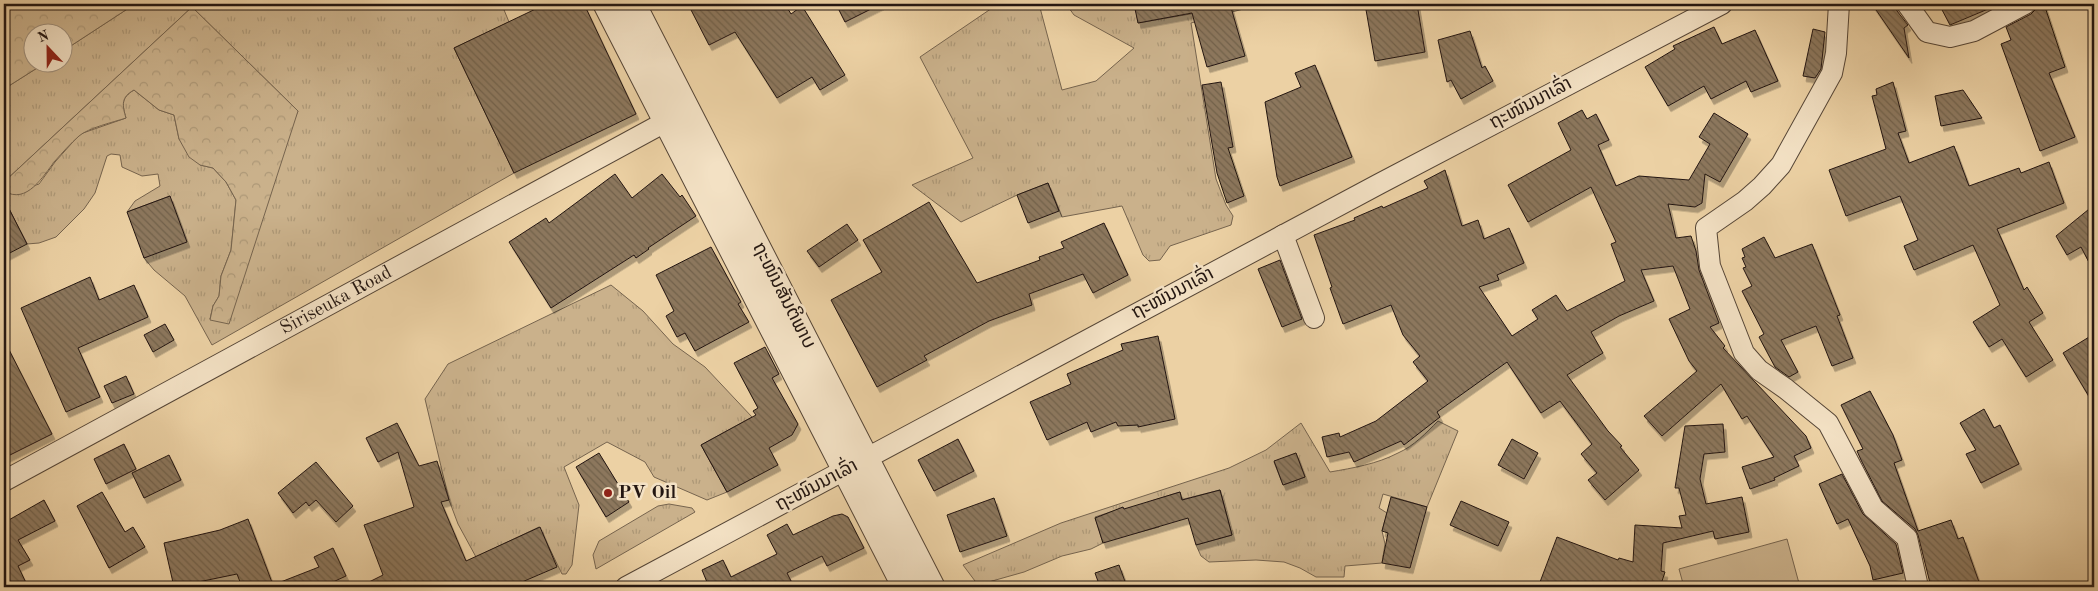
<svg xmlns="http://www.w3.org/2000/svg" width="2098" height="591" font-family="'Old Standard TT','Noto Sans Lao',serif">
<defs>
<pattern id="grass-tufts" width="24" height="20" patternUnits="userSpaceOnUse" patternTransform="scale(1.25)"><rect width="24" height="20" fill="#cab18b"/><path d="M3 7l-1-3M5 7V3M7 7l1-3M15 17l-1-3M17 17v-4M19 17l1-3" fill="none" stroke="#ad9877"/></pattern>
<pattern id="forest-crowns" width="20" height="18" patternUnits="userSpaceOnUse" patternTransform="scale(1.25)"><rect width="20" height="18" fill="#cab18b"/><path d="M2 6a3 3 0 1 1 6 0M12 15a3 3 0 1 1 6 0" fill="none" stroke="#ad9877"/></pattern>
<pattern id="building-back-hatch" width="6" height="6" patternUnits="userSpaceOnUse" patternTransform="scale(1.25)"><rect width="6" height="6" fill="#8c775d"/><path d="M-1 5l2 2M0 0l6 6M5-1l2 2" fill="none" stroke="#72614b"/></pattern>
<filter id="shadow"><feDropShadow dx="3" dy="5.5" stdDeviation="0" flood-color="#0004"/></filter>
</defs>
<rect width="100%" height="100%" fill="#ecd1a4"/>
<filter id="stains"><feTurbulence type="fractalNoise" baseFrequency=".004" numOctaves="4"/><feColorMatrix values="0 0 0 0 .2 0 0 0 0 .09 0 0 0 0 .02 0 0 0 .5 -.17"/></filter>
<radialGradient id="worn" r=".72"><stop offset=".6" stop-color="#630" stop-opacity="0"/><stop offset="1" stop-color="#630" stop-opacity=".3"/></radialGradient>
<!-- grass -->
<path fill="url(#grass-tufts)" stroke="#76644e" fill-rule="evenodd" d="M135,4L502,5L509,22L454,48L514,173L212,345L185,296L154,270L144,258L170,196L127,212L135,201L160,186L158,174L142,176L122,167L120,155L111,154L107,156L95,193L84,209L56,237L39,243L27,244L4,199V191L9,194L39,184L55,162L80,134L126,118C122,104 121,98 134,90L159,110L174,115L179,139L200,165L213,168L226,182L236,200L231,250L221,276L219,296L213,306L210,319L298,111L192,7L4,182V89L45,63L62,62L63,51Z
M998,4H1039L1062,90L1096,81L1134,48L1074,15L1066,4H1135L1138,23L1248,4L1247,8L1191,23L1216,179L1226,205L1233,216L1231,225L1170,246L1160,260L1149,261L1143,255L1122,206L1062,217L1048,183L1017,195L961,222L912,185L973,158L920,57Z
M611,285L643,311L673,344L705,367L752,417L701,445L727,492L707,500L654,477L645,462L607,442L564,467L579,505L572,565L566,574H562L539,527L476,557L458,524L449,500L425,399L448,364Z
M1438,421L1458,431L1427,507L1383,494L1379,508L1387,513L1382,531L1385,544L1382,563L1345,566L1344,577H1316L1300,568L1284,562L1256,560L1209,562L1201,556L1196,545L1232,535L1220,490L1184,499L1188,518L1180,492L1151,501L1159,527L1136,533L1123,508L1095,517L1103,543L1091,549L1062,556L1024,572L978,585L963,565L1061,523L1229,468L1266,450L1301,423L1330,472C1353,468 1377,464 1398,453C1414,446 1426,433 1438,421ZM1296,453L1305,477L1283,485L1274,462Z
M669,504L692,508L695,512L596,569L593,555L599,541L658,506Z"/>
<!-- forest -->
<path fill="url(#forest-crowns)" stroke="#76644e" d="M4,4H135L63,51L62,32H32V62L45,63L4,89Z
M192,7L298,111L229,324L210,320L213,306L219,296L221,276L231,250L236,200L226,182L213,168L200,165L189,157L179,139L174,115L159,110L134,90C121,97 122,105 126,118C114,122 88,128 79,136C71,143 62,153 55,161C43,176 27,205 4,191V182Z"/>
<!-- pitch -->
<path fill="#cab18b" stroke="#76644e" d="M1787,539L1800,587H1684L1679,569Z"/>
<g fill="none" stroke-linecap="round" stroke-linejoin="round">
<!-- stream -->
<path stroke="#73604b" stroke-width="5.5" d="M2081,587L2091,582"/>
</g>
<!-- building -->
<path fill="url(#building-back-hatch)" stroke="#231611" filter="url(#shadow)" d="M546,4H584L636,114L514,173L454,48Z
M688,4H785L791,14L802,6L845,75L820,90L812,77L777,98L735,32L709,45Z
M836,4H881L845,22Z
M1134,4H1230L1245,56L1207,67L1192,13L1138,23Z
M1365,4H1417L1425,52L1375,61Z
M1872,4H1895L1897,11L1908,25L1904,28L1909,58Z
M1939,4H2000L1950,25Z
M2037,4H2044L2065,67L2049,73L2075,137L2040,151L2001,44L2011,40L2006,27L2031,14L2035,10Z
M1714,27L1722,44L1755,30L1778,81L1751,92L1746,81L1711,99L1704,86L1668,106L1645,67L1675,49L1673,46Z
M1813,29L1825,32L1821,69L1815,78L1803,76Z
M1470,31L1482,68L1485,66L1493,81L1461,99L1451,80L1447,82L1438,40Z
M1315,65L1352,157L1280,186L1277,177L1265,102L1301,87L1295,73Z
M1221,82L1233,147L1228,148L1244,196L1227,203L1217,173L1202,85Z
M1893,82L1906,131L1898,133L1909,163L1954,146L1969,186L2019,168L2021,173L2049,162L2064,203L1997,229L2024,290L2027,287L2043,313L2029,322L2053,360L2026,377L2002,339L1989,347L1973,322L2000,305L1973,245L1914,270L1904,246L1918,240L1900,196L1846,216L1829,170L1886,149L1872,96L1877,95L1876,89Z
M1963,90L1982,118L1941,126L1935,96Z
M1582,110L1587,119L1596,114L1609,140L1598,145L1616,186L1639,176L1689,180L1710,144L1699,137L1714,113L1748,134L1720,182L1705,174L1702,203L1695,207L1668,204L1676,238L1691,236L1696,251L1699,270L1719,323L1710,327L1725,346L1723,348L1806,436L1811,448L1794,456L1799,466L1774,478L1775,480L1750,489L1742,467L1774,457L1747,416L1742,419L1721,384L1662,436L1644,416L1697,371L1689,361L1669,319L1690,309L1673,266L1641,270L1654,301L1619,316L1591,332L1603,353L1567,375L1608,431L1622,446L1620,447L1639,470L1605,500L1588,480L1597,473L1581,454L1592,444L1560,401L1541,413L1507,362L1437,412L1440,417L1404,445L1401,441L1354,462L1349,452L1327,457L1322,437L1339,433L1340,437L1376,421L1428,381L1413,362L1420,356L1403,335L1391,305L1343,324L1330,288L1332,287L1314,235L1355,220L1354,218L1382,206L1383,208L1428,188L1424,181L1445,170L1462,226L1478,220L1484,239L1509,228L1524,263L1497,275L1499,280L1479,287L1512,336L1538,319L1532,310L1556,295L1567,311L1625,281L1611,244L1616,242L1591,187L1528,222L1508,185L1571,150L1558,123Z
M615,174L632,198L662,174L680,197L682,195L696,216L648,248L649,249L636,258L634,255L551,308L509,242L546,218L549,223Z
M1048,183L1059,211L1028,223L1017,195Z
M170,196L187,242L144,258L127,212Z
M4,199L27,244L4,256Z
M929,202L977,283L1040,260L1039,257L1064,248L1061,242L1104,223L1128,275L1093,293L1083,274L1029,294L1032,305L989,321L924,356L927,360L877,387L831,300L882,272L863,240Z
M2094,205V272L2081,247L2067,255L2056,236Z
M847,224L858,240L819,267L807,251Z
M1764,237L1775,258L1812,244L1840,315L1837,316L1853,358L1832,366L1816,326L1781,340L1798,372L1789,377L1775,367L1759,337L1764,334L1742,291L1752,286L1743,268L1746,267L1742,258L1745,257L1742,249Z
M711,247L741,302L738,304L749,322L695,351L685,333L677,337L666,316L674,311L656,275Z
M1280,260L1302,319L1282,327L1258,269Z
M90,277L99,300L134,285L148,317L78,348L100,397L66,412L21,308Z
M165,324L174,340L153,352L144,335Z
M2094,334V405L2063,353Z
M1158,336L1175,419L1138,427V425L1118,426L1116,422L1091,432L1087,422L1047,440L1030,402L1071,384L1067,374L1123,350L1121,344Z
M4,340L52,434L4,458Z
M765,347L779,374L772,378L798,424L792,435L769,448L778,465L727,492L701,445L756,415L753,411L758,408L734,363Z
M126,376L134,394L112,403L104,386Z
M1870,391L1893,435L1902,460L1894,463L1918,531L1951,520L1958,539L1963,537L1979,582L1965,587H1931L1918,535L1915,529L1882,501L1861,460L1857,451L1863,449L1841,405Z
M1984,409L1994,428L2000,425L2019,464L1981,483L1966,454L1976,450L1960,423Z
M397,423L419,466L437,461L449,500L441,502L466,561L540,527L557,567L522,582L525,587H359L383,575L364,525L414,507L398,452L378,462L366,438Z
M1723,424L1725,452L1704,454L1700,479L1706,504L1742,497L1749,532L1715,539L1713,531L1663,543L1661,571L1665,572L1660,587H1555L1540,582L1557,537L1618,560L1619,558L1633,562L1635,525L1682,528L1679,516L1686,515L1679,488H1675L1685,426Z
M958,439L974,471L934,491L918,460Z
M1512,439L1538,453L1524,479L1498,465Z
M124,444L136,469L106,484L94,459Z
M599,453L629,502L606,517L576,467Z
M1296,453L1305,477L1283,485L1274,461Z
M169,455L181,480L144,498L132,473Z
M316,462L353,506L336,522L316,500L309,506L306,502L293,513L278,493Z
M1842,474L1863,514L1896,544L1903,573L1873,580L1870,566L1848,519L1837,524L1819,484Z
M1220,490L1232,535L1196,545L1188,518L1103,543L1095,518L1123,507L1124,509L1180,492L1182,500Z
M102,492L125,532L133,527L145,547L109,568L77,506Z
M1391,497L1427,507L1410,568L1382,563L1388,533L1382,531Z
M994,498L1007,536L960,552L947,515Z
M44,500L55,521L18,540L30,560L18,566L28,587H4V514L7,521Z
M1461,501L1509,522L1498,546L1450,525Z
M842,514L848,517L864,548L827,566L822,556L787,573L794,587H709L702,570L723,560L731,577L777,554L767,535L787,524L793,535L833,516Z
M248,519L273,585L319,567L314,557L333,548L346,576L322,587H242L237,574L174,587L164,543L220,530Z
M1119,565L1127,587H1100L1095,573Z"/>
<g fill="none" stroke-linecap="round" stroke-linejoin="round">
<defs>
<g id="minor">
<path d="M1839,4L1836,53L1832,73L1781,165L1762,186L1745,201L1706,228L1710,266L1744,353L1759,370L1786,389L1828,423L1873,508L1907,538L1918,587"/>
<path d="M1907,4L1927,32L1950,37L1974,31L2025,4"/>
<path d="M1283,235L1314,318"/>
<path id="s1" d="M4,481L667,121"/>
<path d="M626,587L1379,184L1722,4"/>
</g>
<path id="tertiary" d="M606,4L905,587
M633,4L932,587"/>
</defs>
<!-- minor casing -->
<use href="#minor" stroke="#554536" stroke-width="22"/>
<!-- tertiary casing -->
<use href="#tertiary" stroke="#554536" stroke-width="27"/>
<!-- minor -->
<use href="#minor" stroke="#f3e1c4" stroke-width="20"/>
<!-- tertiary -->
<use href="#tertiary" stroke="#f3e1c4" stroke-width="25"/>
</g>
<!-- markers -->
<circle fill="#8f2418" stroke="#f3e1c4" stroke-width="2" cx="608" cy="493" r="5"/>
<g text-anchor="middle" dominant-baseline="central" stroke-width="5" stroke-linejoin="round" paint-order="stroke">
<!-- street labels -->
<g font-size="19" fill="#231611" stroke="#f3e1c4">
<text transform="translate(1531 104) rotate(-28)">ຖະໜົນນາເລົ່າ</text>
<text transform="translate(1173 294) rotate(-28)">ຖະໜົນນາເລົ່າ</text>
<text transform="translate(783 296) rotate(63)">ຖະໜົນສັນຕິພາບ</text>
<text stroke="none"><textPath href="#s1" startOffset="378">Siriseuka Road</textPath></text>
<text transform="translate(817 486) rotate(-28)">ຖະໜົນນາເລົ່າ</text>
</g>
<!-- poi labels -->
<g font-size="19" font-weight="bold" fill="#231611" stroke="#f3e1c4" text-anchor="start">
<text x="618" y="493">PV Oil</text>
</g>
</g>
<!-- margin -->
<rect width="2098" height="591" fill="none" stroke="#ecd1a4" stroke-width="20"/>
<rect x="5" y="5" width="2088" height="581" fill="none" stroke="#231611" stroke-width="2.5"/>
<rect x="10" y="10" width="2078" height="571" fill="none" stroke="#231611"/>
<!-- north arrow -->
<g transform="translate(48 48) rotate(338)"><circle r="24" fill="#f3e1c4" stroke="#a0907c"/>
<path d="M0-4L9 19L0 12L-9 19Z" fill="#8f2418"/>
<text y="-8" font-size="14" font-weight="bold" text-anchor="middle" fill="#231611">N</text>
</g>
<rect width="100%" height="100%" filter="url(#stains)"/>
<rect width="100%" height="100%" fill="url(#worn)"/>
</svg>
